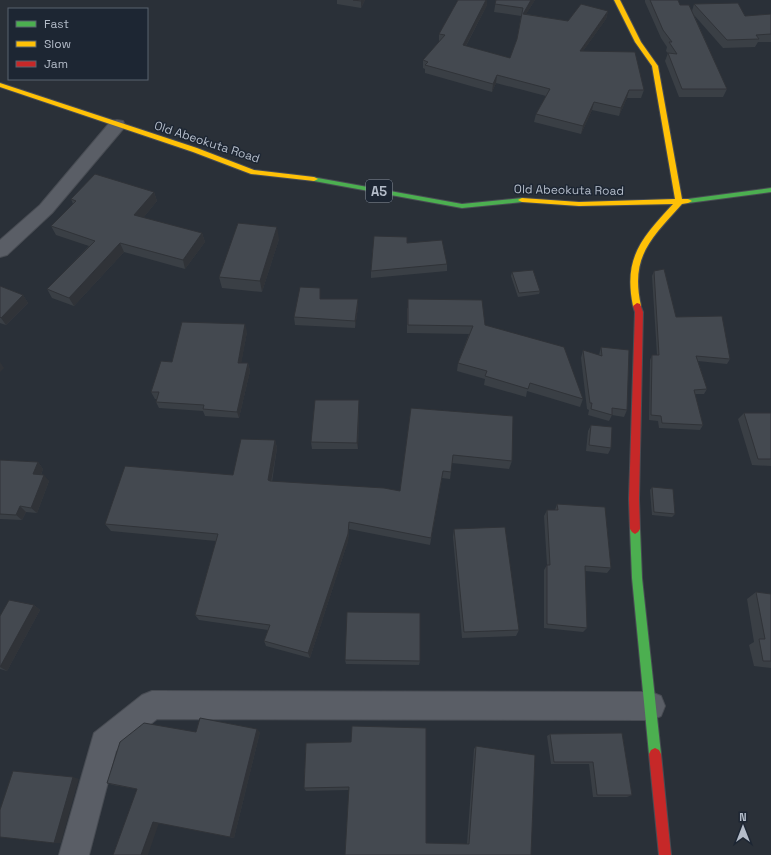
<svg xmlns="http://www.w3.org/2000/svg" width="771" height="855" font-family="'Space Grotesk',sans-serif">
<rect width="100%" height="100%" fill="#2a3038"/>
<g fill="none" stroke-linecap="round" stroke-linejoin="round">
<defs>
<path id="street" d="M117,120L123,121L125,125L123,129L52,213L7,255L0,257V240L40,205L111,121Z
M152,691L651,692L661,696L665,706L661,716L651,720L157,719L116,751L89,855H59L94,733L142,695Z"/>
<path id="fast" d="M312,177L462,204L522,198L526,200L522,202L462,208L314,181L310,179Z
M771,188V192L688,203L684,201L688,199Z
M635,524L638,526L640,529L642,578L661,754L659,758L655,760L651,758L649,754L632,578L630,529L632,526Z"/>
<path id="slow" d="M614,0H620L641,42L658,66L682,199H688L692,201L688,203L682,204C651,239 630,256 641,306L637,309L633,306C623,257 642,238 673,204L579,206L522,202L518,200L522,198L579,202L675,199L652,66L635,42Z
M0,83L197,148L254,170L314,177L318,179L314,181L251,174L193,152L0,87Z"/>
<path id="jam" d="M637,303L640,304L643,312L639,499L640,529L638,532L635,534L632,532L630,529L629,499L635,312L633,306Z
M655,748L659,750L661,754L671,855H659L649,754L651,750Z"/>
</defs>
<!-- street casing -->
<use href="#street" stroke="#484c53" stroke-width="2"/>
<!-- fast casing -->
<use href="#fast" stroke="#484c53" stroke-width="2"/>
<!-- slow casing -->
<use href="#slow" stroke="#484c53" stroke-width="2"/>
<!-- jam casing -->
<use href="#jam" stroke="#484c53" stroke-width="2"/>
<!-- street -->
<use href="#street" fill="#5a5e66" fill-rule="evenodd"/>
<!-- fast -->
<use href="#fast" fill="#4caf50" fill-rule="evenodd"/>
<!-- slow -->
<use href="#slow" fill="#ffc107" fill-rule="evenodd"/>
<!-- jam -->
<use href="#jam" fill="#c62828" fill-rule="evenodd"/>
</g>
<!-- wall -->
<path fill="#3a3f45" d="M337,0H365L361,8L337,4Z
M458,0H487V5L466,46L510,58L517,39L521,16L494,12L496,0H535L526,14L568,21L608,11L606,19L583,51L644,90L641,98H627L619,116L592,110L581,134L534,122L536,114L546,96L496,83L492,92L425,73V69L423,68V60L439,42V34Z
M645,0H678L680,5L692,11L694,4L745,16L771,14V42H758L755,47L723,48L694,15L727,89L723,97H679L665,61L668,53L666,51L667,47L661,38L645,2Z
M154,192L157,201L143,218L202,233L205,242L185,269L124,252L74,306L52,298L47,289L89,246L56,235L51,226L73,204L71,199Z
M279,239L262,292L222,288L219,277Z
M407,243L447,264V271L371,278V271Z
M654,271L676,317L730,359L727,364L698,361L707,389L704,394H695L703,425L700,430L659,428L658,421L649,420L650,360L652,355H657L652,276Z
M512,272L540,291L539,294L518,297L511,276Z
M0,286L23,295L28,303L6,325L0,323Z
M321,299H358V307L355,328L295,325L294,317Z
M407,308L485,325L583,399L580,407L527,391L526,397L484,385L485,379L457,371L458,363L469,334L407,333Z
M247,332L241,363H248L250,371L239,418L205,416L203,411L159,408L156,402L157,399H155L151,392L172,362Z
M601,347L627,410L624,417L612,415L609,421L588,415L589,410L587,409L581,358L583,350L599,355Z
M359,407L358,449H312L311,442Z
M411,408L512,461L509,469L452,463L450,479L442,478L430,545L349,529L348,541L310,658L266,646L264,641L268,630L199,620L195,615L216,541L111,531L105,524L233,475L275,440L277,448L272,482L400,491Z
M744,413H771V466L752,465L738,419Z
M591,425L611,448L608,454L586,451L588,431Z
M0,460L38,462L43,469L41,475L49,481L37,513L26,512L22,520L0,519Z
M652,487L675,514L672,517L652,515L650,490Z
M557,504L611,568L607,573L585,571L587,628L583,632L544,628V570L547,565L544,516L547,510H555Z
M454,529L519,630L516,636L462,638L453,537Z
M756,592L771,594V668L754,666L749,645L754,642L747,599Z
M34,605L40,610L7,671L0,669V616Z
M345,660L420,661L419,665L346,664Z
M196,732H260L234,838L159,823L137,789L113,785L107,783Z
M622,733L632,795L627,797H593L589,764H551L547,736L550,734Z
M306,743L426,843L467,844L474,749L476,746L531,855H345L349,790L306,791L304,788Z"/>
<!-- shaded-wall -->
<path fill="#303338" d="M362,0H365L361,8V1Z
M486,0H487V5L462,53L463,45Z
M531,0H535L521,22L523,14Z
M608,11L606,19L578,58L580,51Z
M497,75L496,83L492,92L493,84Z
M629,90L627,98L619,116L621,108Z
M594,102L592,110L581,134L583,126Z
M154,192L157,201L138,224L134,215Z
M277,227L279,239L262,292L260,281Z
M202,233L205,242L185,269L183,260Z
M120,243L124,252L74,306L69,298Z
M23,295L28,303L6,325L1,318Z
M358,299V307L355,328V321Z
M245,324L247,332L240,370L238,363Z
M0,362L4,368L0,372Z
M248,363L250,371L239,418L237,412Z
M359,400V407L358,449L357,443Z
M275,440L277,448L270,488L268,480Z
M38,462L43,469L39,480L33,474Z
M44,475L49,481L37,513L31,508Z
M20,506L26,512L22,520L16,515Z
M349,522V529L348,541L310,658L308,653Z
M34,605L40,610L7,671L0,667Z
M257,729L260,732L234,838L230,837Z
M73,777L79,779L61,843H54Z
M153,822L159,823L148,855H141Z"/>
<!-- building -->
<path fill="#444950" stroke="#303338" d="M353,0H362L361,1Z
M458,0H486L463,45L510,58L517,39L523,8L495,4L496,0H531L523,14L568,21L581,4L608,11L580,51L635,52L644,90H629L621,108L594,102L583,126L536,114L550,89L497,75L493,84L425,65L428,62L423,60L445,35L439,34Z
M650,0H678L680,5H689L727,89H682L668,53L677,54L669,42H672L663,30Z
M738,3L745,16L771,14V34L756,35L759,39L727,40L694,4Z
M95,174L154,192L134,215L202,233L183,260L120,243L69,298L47,289L95,241L51,226L76,201L71,199Z
M238,223L277,227L260,281L219,277Z
M374,236L407,237V243L442,240L447,264L371,271Z
M664,269L676,317L722,316L730,359L696,356L707,389L694,390L703,425L662,423L661,416L651,415L652,355H659L654,271Z
M533,270L540,291L519,293L512,272Z
M0,286L23,295L1,318L0,317Z
M300,287L320,288V299H358L355,321L294,317Z
M408,299L482,300L485,325L564,347L583,399L530,383L528,389L485,376L487,371L458,363L473,326L408,325Z
M182,322L245,324L238,363H248L237,412L203,409L204,405L156,402L159,392H151L161,361L172,362Z
M601,347L629,350L627,410L612,408V415L591,409L592,403H590L583,350L602,356Z
M315,400H359L357,443L311,442Z
M411,408L513,416L512,461L453,455L451,472L443,471L431,538L349,522L348,534L308,653L264,641L270,625L195,615L218,534L105,524L125,466L233,475L241,439L275,440L268,480L270,481L384,488L400,491Z
M744,413H771V459H758Z
M591,425L612,427L611,448L589,445Z
M0,460L38,462L33,474L44,475L31,508L20,506L16,515L0,514Z
M652,487L673,489L675,514L654,512Z
M557,504L605,507L611,568L585,566L587,628L547,624V565H550L547,510H558Z
M505,527L519,630L464,632L454,529Z
M756,592L771,594V661H763L759,639H765Z
M9,600L34,605L0,667V616Z
M347,612L420,613V661L345,660Z
M200,718L257,729L230,837L153,822L141,855H113L137,789L107,783L120,742L144,723L196,732Z
M352,726L426,728V843L469,844L476,746L535,755L531,855H345L349,787L304,788L306,743L351,742Z
M622,733L632,795H597L593,762H554L550,734Z
M13,771L73,777L54,843L0,837V810Z"/>
<g text-anchor="middle" dominant-baseline="central" stroke-width="3" stroke-linejoin="round" paint-order="stroke">
<!-- far-street labels -->
<g font-size="12" fill="#b4bcc9" stroke="#1d2633">
<text transform="translate(207 142) rotate(18)">Old Abeokuta Road</text>
<text transform="translate(569 190) rotate(1)">Old Abeokuta Road</text>
</g>
<!-- shield labels -->
<rect fill="#1d2633" stroke="#878f9c" stroke-width="1" x="366" y="180" width="26" height="22" rx="3"/>
<g font-size="13" font-weight="bold" fill="#b4bcc9">
<text x="379" y="191">A5</text>
</g>
</g>
<!-- legend -->
<rect x="8" y="8" width="140" height="72" fill="#1d2633" stroke="#59626f"/>
<rect x="16" y="21" width="20" height="6" fill="#4caf50" stroke="#59626f"/>
<text x="44" y="28" font-size="12" fill="#b4bcc9">Fast</text>
<rect x="16" y="41" width="20" height="6" fill="#ffc107" stroke="#59626f"/>
<text x="44" y="48" font-size="12" fill="#b4bcc9">Slow</text>
<rect x="16" y="61" width="20" height="6" fill="#c62828" stroke="#59626f"/>
<text x="44" y="68" font-size="12" fill="#b4bcc9">Jam</text>
<!-- north arrow -->
<g transform="translate(743 827)" stroke="#1d2633" stroke-width="3" paint-order="stroke">
<path d="M0-3L7 15L0 10L-7 15Z" fill="#b4bcc9"/>
<text y="-6" font-size="11" font-weight="bold" text-anchor="middle" fill="#b4bcc9">N</text>
</g>
</svg>
